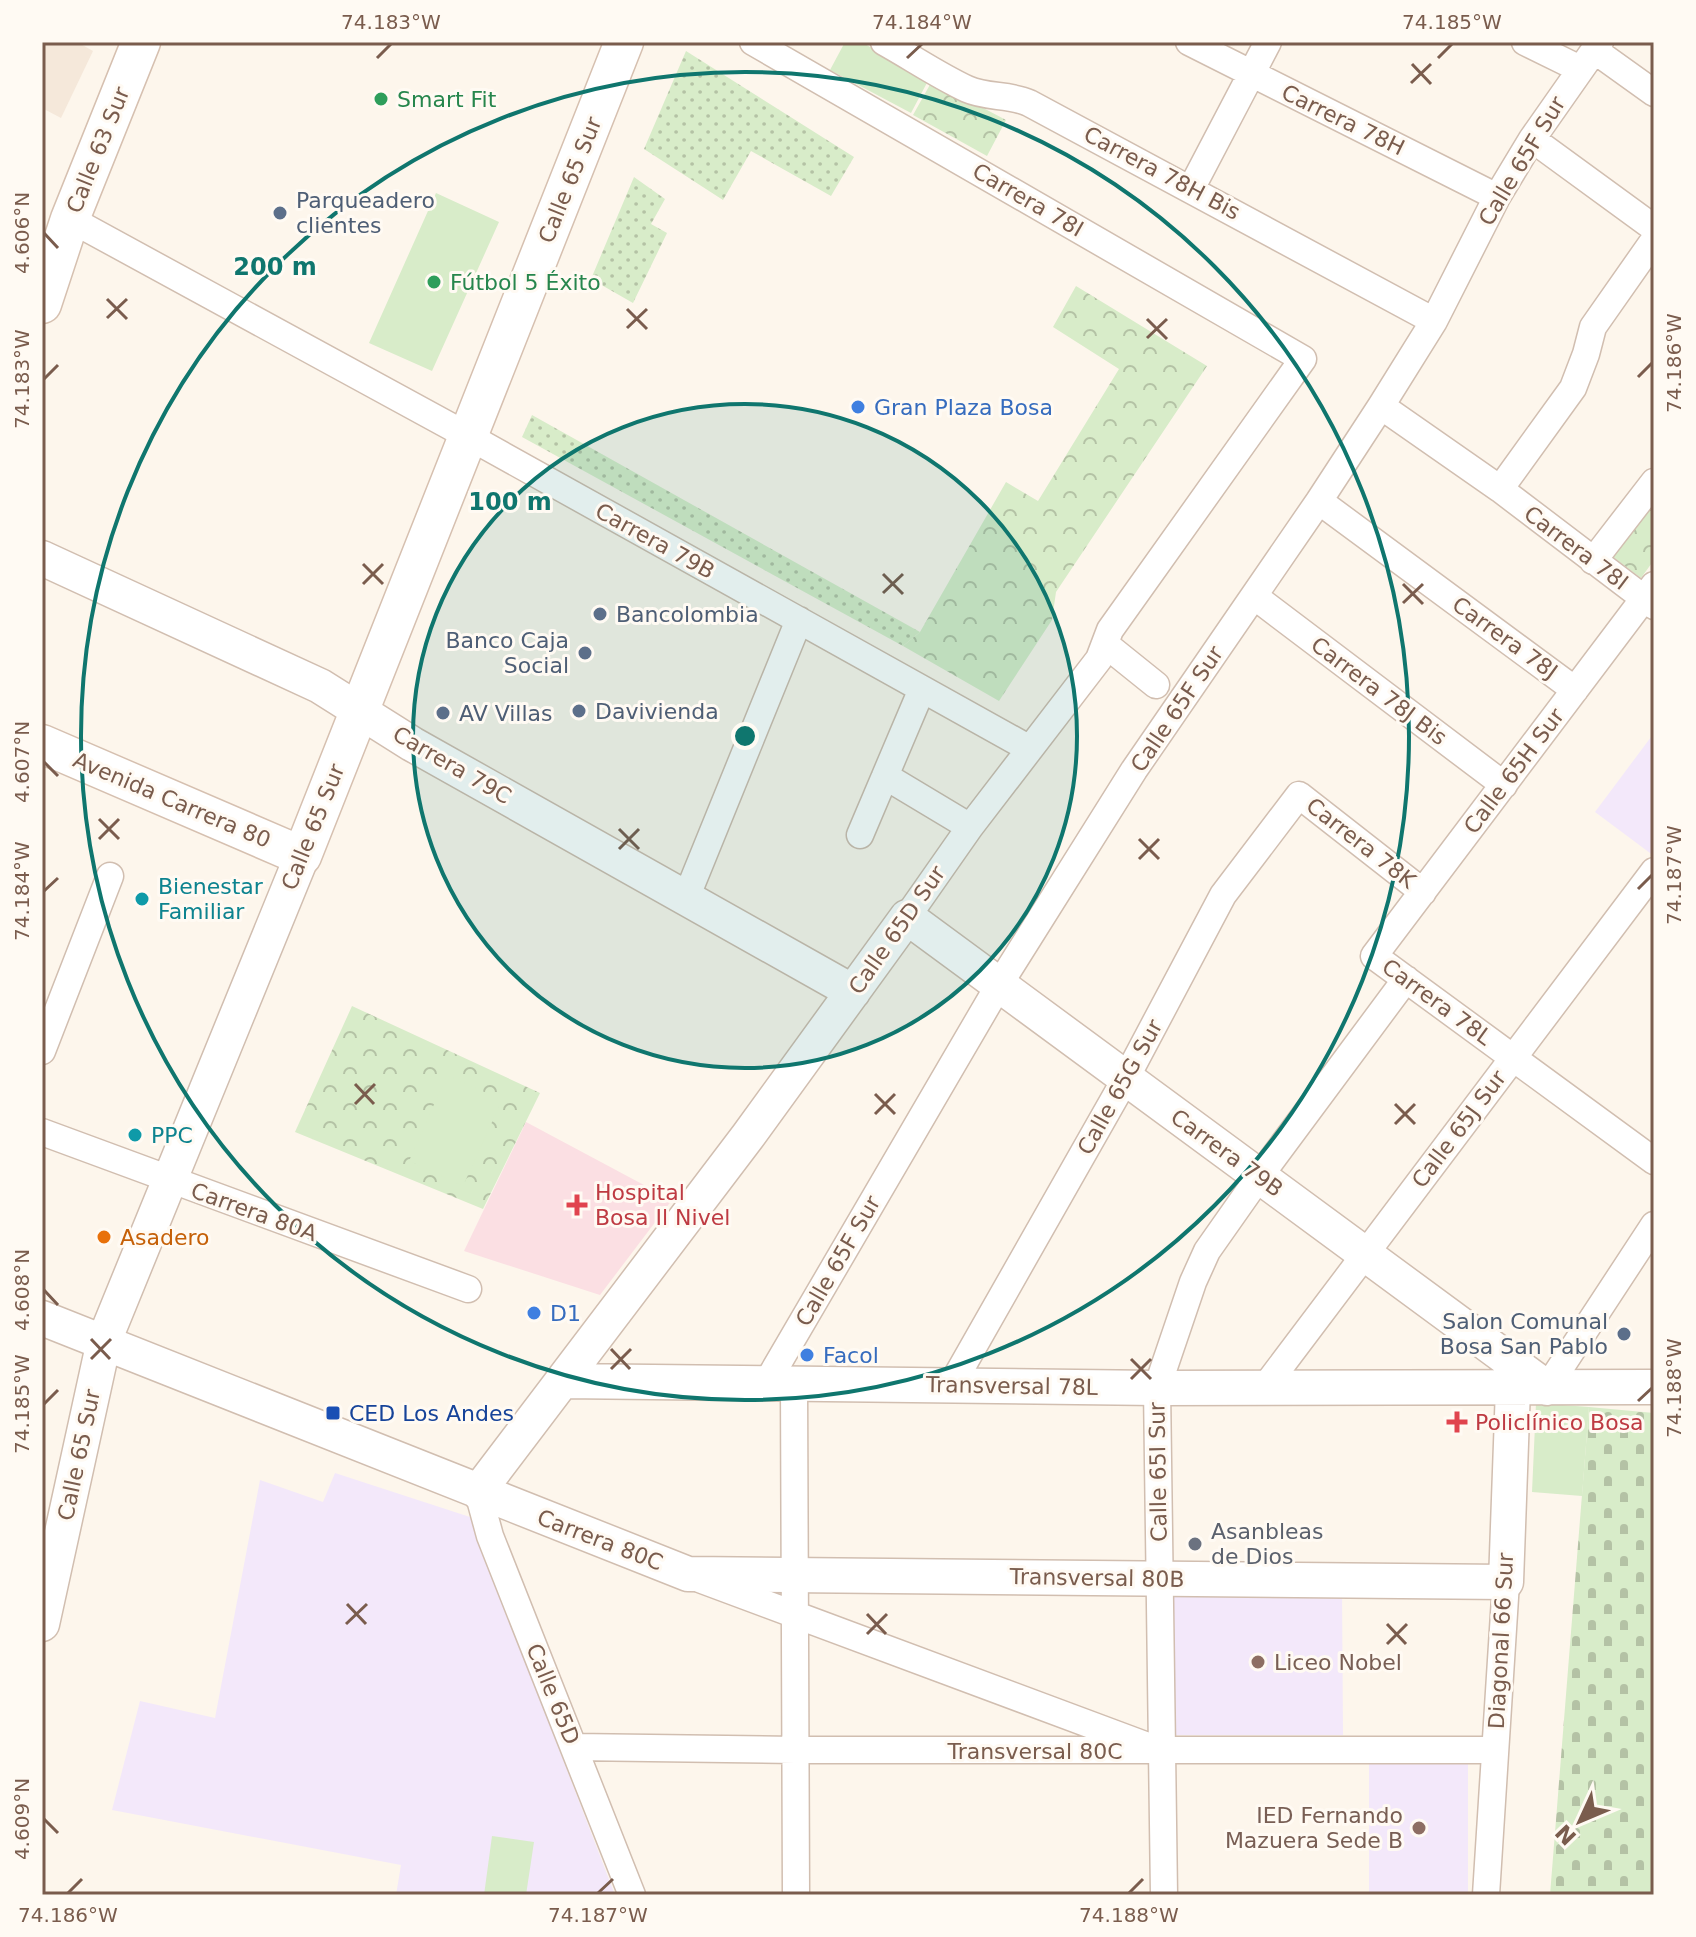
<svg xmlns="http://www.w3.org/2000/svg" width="1696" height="1937" font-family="'DejaVu Sans',sans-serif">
<defs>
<pattern id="grass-dots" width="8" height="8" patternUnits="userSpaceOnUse" patternTransform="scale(2)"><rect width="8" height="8" fill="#d8ecc9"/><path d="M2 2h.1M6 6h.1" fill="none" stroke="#b4c2a5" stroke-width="1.8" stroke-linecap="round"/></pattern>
<pattern id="forest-crowns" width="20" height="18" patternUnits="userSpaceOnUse" patternTransform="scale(2)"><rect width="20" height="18" fill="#d8ecc9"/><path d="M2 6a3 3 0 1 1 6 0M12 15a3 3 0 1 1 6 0" fill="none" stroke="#b4c2a5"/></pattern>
<pattern id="cemetery-stones" width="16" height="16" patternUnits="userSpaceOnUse" patternTransform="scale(2)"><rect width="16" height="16" fill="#d8ecc9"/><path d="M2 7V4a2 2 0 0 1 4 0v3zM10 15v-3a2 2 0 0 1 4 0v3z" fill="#b4c2a5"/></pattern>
</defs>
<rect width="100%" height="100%" fill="#fdf6ec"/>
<!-- residential -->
<path fill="#f5e8da" d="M42,42H77L93,51L61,118L42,108Z"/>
<!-- education -->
<path fill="#f3e8fa" d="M1654,733V856L1595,812Z
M335,1473L470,1517L615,1895H396L401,1865L112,1810L140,1701L215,1718L260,1480L323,1502Z
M1342,1588L1343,1735H1174L1173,1589Z
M1369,1761L1468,1762V1895H1369Z"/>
<!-- medical -->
<path fill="#fbdfe3" d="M526,1122L672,1200L600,1295L464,1251Z"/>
<!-- grass -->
<path fill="url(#grass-dots)" d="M686,51L854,157L831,196L751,151L723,200L644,149Z
M634,177L665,199L651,224L667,233L633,303L591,279Z
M532,415L920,632L903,646L522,437Z"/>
<!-- forest -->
<path fill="url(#forest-crowns)" d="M932,81L1006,120L987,156L913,115Z
M1076,286L1207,366L1056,592L1052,620L999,701L903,646L920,632L1006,482L1038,501L1119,369L1053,327Z
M1654,494V560L1641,578L1609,554Z
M352,1006L540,1093L483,1209L295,1132Z"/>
<!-- cemetery -->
<path fill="url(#cemetery-stones)" d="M1589,1407L1654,1413V1895H1550Z"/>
<!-- garden -->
<path fill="#d8ecc9" d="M845,42H861L929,79L911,113L830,70Z
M436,193L499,222L432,371L369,343Z
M447,1075L502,1100L463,1186L409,1161Z
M1536,1403L1589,1407L1582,1496L1532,1492Z
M492,1836L534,1842L526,1895H484Z"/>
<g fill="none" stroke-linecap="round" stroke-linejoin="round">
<defs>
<path id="minor" d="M753,42L1303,359L1110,630L1099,659L970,827L907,917
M884,42C911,57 939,76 967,89C987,98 1009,94 1029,103L1434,321
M1189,42L1497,197
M1525,42L1580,69
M1594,50L1654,93
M1532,139L1654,228
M1191,189L1268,42
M70,219L468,436L1030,749
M1381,406L1500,489L1654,606
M1500,489L1573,388L1586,354L1593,327L1654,240
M1319,501L1575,690
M1593,561L1654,482
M1654,585L1374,956L1654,1161
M1254,596L1504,785
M1105,644L1156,685
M885,776L970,827
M860,835L922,689
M686,898L799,620
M42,1051L110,876
M42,1132L468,1289
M766,1384L999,985L1134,770L1319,501L1381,406L1434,321L1497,197L1532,139L1600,42
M794,1384L796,1895
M951,1386L1126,1078L1223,895L1299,795L1423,892
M1265,1387L1654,871
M1547,1388L1654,1225
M478,1492L490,1536L632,1895
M702,1580L1145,1745
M574,1747L795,1750H1495
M1164,1895L1157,1388L1193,1282L1207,1251L1259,1177L1406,979
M1486,1895L1506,1582"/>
<path id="tertiary" d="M42,558L320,686L412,744L853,992
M42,1318L688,1574L1506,1582L1513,1388
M563,1381L1157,1388L1654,1387
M478,1492L748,1136L907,917L1547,1388
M42,1624L104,1341L302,856"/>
<path id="secondary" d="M42,304L70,219L141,42
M42,744L302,856L624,42"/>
</defs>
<!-- minor casing -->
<use href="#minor" stroke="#d1beb0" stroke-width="29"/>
<!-- tertiary casing -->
<use href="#tertiary" stroke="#d1beb0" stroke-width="37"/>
<!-- secondary casing -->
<use href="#secondary" stroke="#d6c0b0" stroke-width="41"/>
<!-- minor -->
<use href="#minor" stroke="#fff" stroke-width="26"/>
<!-- tertiary -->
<use href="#tertiary" stroke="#fff" stroke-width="34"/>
<!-- secondary -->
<use href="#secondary" stroke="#fff" stroke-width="38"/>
</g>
<!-- ticks -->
<path fill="none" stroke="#7a5c4d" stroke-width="3" d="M377,58L391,44M907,58L922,44M1438,58L1452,44M1412,64L1431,84M1411,83L1431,64M44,233L58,248M107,299L127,319M627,309L647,329M107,318L127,299M1147,319L1167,339M627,328L647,309M1147,338L1167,319M1638,377L1652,363M44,379L58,365M363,564L383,584M883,574L903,594M363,584L383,564M1403,584L1423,604M883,593L903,574M1403,603L1423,584M44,762L58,776M99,819L119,839M619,829L639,849M99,839L119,819M1139,839L1159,859M619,849L639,829M1139,859L1159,839M1638,889L1652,875M44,891L58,878M355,1084L374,1104M875,1094L895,1114M355,1104L375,1084M1395,1104L1415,1124M875,1114L895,1094M1395,1124L1415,1104M44,1290L58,1305M91,1339L110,1359M611,1349L630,1369M91,1359L111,1339M1131,1359L1151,1379M611,1369L631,1349M1131,1379L1151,1359M1638,1401L1652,1388M44,1404L58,1390M347,1604L366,1624M867,1614L886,1634M346,1624L367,1604M1387,1624L1406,1644M867,1634L887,1614M1387,1644L1407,1624M44,1819L58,1833M68,1893L82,1879M598,1893L613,1879M1129,1893L1143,1879"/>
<!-- distance rings -->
<circle cx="745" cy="736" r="332" fill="#0f766e" fill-opacity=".12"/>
<g fill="none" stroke="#0f766e" stroke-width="4">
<circle cx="745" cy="736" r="332"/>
<circle cx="745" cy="736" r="664"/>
</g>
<!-- markers -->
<g fill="#2e9e5b" stroke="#fffaf3" stroke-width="3">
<circle cx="381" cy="99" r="8"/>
<circle cx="434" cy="282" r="8"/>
</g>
<g fill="#5c6f8a" stroke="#fffaf3" stroke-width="3">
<circle cx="280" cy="213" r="8"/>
<circle cx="600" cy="614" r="8"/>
<circle cx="585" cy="653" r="8"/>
<circle cx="579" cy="711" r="8"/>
<circle cx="443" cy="713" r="8"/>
<circle cx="1624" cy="1334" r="8"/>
</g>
<g fill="#3f7fe0" stroke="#fffaf3" stroke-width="3">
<circle cx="858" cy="407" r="8"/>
<circle cx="534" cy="1313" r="8"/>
<circle cx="807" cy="1355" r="8"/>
</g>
<g fill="#0f9aa8" stroke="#fffaf3" stroke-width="3">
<circle cx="142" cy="899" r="8"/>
<circle cx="135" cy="1135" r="8"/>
</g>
<g fill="#e0444e" stroke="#fffaf3" stroke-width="3">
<path d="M573 1193h8v8h8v8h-8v8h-8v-8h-8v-8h8z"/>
<path d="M1453 1410h8v8h8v8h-8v8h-8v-8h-8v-8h8z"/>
</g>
<circle fill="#e8710a" stroke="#fffaf3" stroke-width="3" cx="104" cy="1237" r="8"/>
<rect fill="#1a4fb4" stroke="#fffaf3" stroke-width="3" x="325" y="1405" width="16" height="16" rx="4"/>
<circle fill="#6b7280" stroke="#fffaf3" stroke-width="3" cx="1195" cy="1544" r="8"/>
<g fill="#8d6e63" stroke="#fffaf3" stroke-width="3">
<circle cx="1258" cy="1662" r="8"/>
<circle cx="1419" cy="1828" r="8"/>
</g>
<g text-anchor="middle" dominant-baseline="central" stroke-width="6" stroke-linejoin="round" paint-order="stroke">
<!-- leisure labels -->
<g font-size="22" fill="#27864d" stroke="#fffaf3" text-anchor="start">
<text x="397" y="99">Smart Fit</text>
<text x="450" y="282">Fútbol 5 Éxito</text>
</g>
<!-- street labels -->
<g font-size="22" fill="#7a5c4d" stroke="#fffaf3">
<text transform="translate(1343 120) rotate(26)">Carrera 78H</text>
<text transform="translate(98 150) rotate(-68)">Calle 63 Sur</text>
<text transform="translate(1522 161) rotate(-59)">Calle 65F Sur</text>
<text transform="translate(1162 173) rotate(28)">Carrera 78H Bis</text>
<text transform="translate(570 180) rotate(-68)">Calle 65 Sur</text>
<text transform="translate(1028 200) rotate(30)">Carrera 78I</text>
<text transform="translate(655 541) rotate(29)">Carrera 79B</text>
<text transform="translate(1576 548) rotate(37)">Carrera 78I</text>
<text transform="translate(1505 638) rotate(36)">Carrera 78J</text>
<text transform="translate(1379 691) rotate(37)">Carrera 78J Bis</text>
<text transform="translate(1177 709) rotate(-56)">Calle 65F Sur</text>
<text transform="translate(452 765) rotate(30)">Carrera 79C</text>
<text transform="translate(1514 771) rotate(-53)">Calle 65H Sur</text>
<text transform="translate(172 800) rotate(23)">Avenida Carrera 80</text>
<text transform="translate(313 827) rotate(-68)">Calle 65 Sur</text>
<text transform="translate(1361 843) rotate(38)">Carrera 78K</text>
<text transform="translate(897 930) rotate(-55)">Calle 65D Sur</text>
<text transform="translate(1437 1002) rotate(36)">Carrera 78L</text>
<text transform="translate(1120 1087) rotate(-61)">Calle 65G Sur</text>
<text transform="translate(1459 1129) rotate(-53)">Calle 65J Sur</text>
<text transform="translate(1227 1153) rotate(36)">Carrera 79B</text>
<text transform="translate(254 1212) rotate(20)">Carrera 80A</text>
<text transform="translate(838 1261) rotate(-60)">Calle 65F Sur</text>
<text transform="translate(1012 1386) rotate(1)">Transversal 78L</text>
<text transform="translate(79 1455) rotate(-78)">Calle 65 Sur</text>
<text transform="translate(1158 1472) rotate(-91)">Calle 65I Sur</text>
<text transform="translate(600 1540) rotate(21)">Carrera 80C</text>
<text transform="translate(1097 1578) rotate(1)">Transversal 80B</text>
<text transform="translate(1501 1641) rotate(-87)">Diagonal 66 Sur</text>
<text transform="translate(553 1694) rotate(68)">Calle 65D</text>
<text x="1035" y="1751">Transversal 80C</text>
</g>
<!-- service labels -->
<g font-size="22" fill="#4e5e75" stroke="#fffaf3" text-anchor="start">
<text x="296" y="200">Parqueadero<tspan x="296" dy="25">clientes</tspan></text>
<text x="616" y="614">Bancolombia</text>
<text x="569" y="640" text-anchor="end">Banco Caja<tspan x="569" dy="25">Social</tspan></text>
<text x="595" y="711">Davivienda</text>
<text x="459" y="713">AV Villas</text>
<text x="1608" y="1321" text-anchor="end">Salon Comunal<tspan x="1608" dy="25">Bosa San Pablo</tspan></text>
</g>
<!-- shop labels -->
<g font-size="22" fill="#366cbe" stroke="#fffaf3" text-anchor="start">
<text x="874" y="407">Gran Plaza Bosa</text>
<text x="550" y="1313">D1</text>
<text x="823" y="1355">Facol</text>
</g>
<!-- culture labels -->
<g font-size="22" fill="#0d838f" stroke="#fffaf3" text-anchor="start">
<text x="158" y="886">Bienestar<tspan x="158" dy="25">Familiar</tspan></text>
<text x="151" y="1135">PPC</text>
</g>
<!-- health labels -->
<g font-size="22" fill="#be3a42" stroke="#fffaf3" text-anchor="start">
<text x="595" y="1192">Hospital<tspan x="595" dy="25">Bosa Il Nivel</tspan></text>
<text x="1475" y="1422">Policlínico Bosa</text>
</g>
<!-- food labels -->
<g font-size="22" fill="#c56008" stroke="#fffaf3" text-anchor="start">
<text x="120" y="1237">Asadero</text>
</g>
<!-- transit labels -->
<g font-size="22" fill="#164399" stroke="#fffaf3" text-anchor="start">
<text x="349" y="1413">CED Los Andes</text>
</g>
<!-- worship labels -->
<g font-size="22" fill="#5b616d" stroke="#fffaf3" text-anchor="start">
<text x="1211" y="1531">Asanbleas<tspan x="1211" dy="25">de Dios</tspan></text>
</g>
<!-- education labels -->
<g font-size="22" fill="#785e54" stroke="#fffaf3" text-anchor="start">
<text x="1274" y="1662">Liceo Nobel</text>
<text x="1403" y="1815" text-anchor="end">IED Fernando<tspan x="1403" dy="25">Mazuera Sede B</tspan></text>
</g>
</g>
<circle cx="745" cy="736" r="12" fill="#0f766e" stroke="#fffaf3" stroke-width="4"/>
<g font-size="24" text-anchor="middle" font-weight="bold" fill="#0f766e" stroke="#fffaf3" stroke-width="6" stroke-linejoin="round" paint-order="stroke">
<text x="275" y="275">200 m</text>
<text x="510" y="510">100 m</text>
</g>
<!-- border -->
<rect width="1696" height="1937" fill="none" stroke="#fffaf3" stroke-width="88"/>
<!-- north arrow -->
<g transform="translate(1580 1821) rotate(226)" stroke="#fffaf3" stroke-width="6" paint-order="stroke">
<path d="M0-6L14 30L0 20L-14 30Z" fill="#7a5c4d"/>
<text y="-12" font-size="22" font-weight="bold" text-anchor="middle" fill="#7a5c4d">N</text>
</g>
<rect x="44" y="44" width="1608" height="1849" fill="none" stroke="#7a5c4d" stroke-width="3"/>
<g font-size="20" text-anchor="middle" fill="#7a5c4d">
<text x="391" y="29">74.183°W</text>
<text x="922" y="29">74.184°W</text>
<text x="1452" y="29">74.185°W</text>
<text transform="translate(22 233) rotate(-90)" y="7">4.606°N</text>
<text transform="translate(1674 363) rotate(-90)" y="7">74.186°W</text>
<text transform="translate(22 379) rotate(-90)" y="7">74.183°W</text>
<text transform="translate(22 762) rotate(-90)" y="7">4.607°N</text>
<text transform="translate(1674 875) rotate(-90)" y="7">74.187°W</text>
<text transform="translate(22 891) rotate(-90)" y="7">74.184°W</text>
<text transform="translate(22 1290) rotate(-90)" y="7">4.608°N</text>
<text transform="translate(1674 1388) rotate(-90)" y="7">74.188°W</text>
<text transform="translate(22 1404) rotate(-90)" y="7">74.185°W</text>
<text transform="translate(22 1819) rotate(-90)" y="7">4.609°N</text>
<text x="68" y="1922">74.186°W</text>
<text x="598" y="1922">74.187°W</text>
<text x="1129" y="1922">74.188°W</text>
</g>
</svg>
